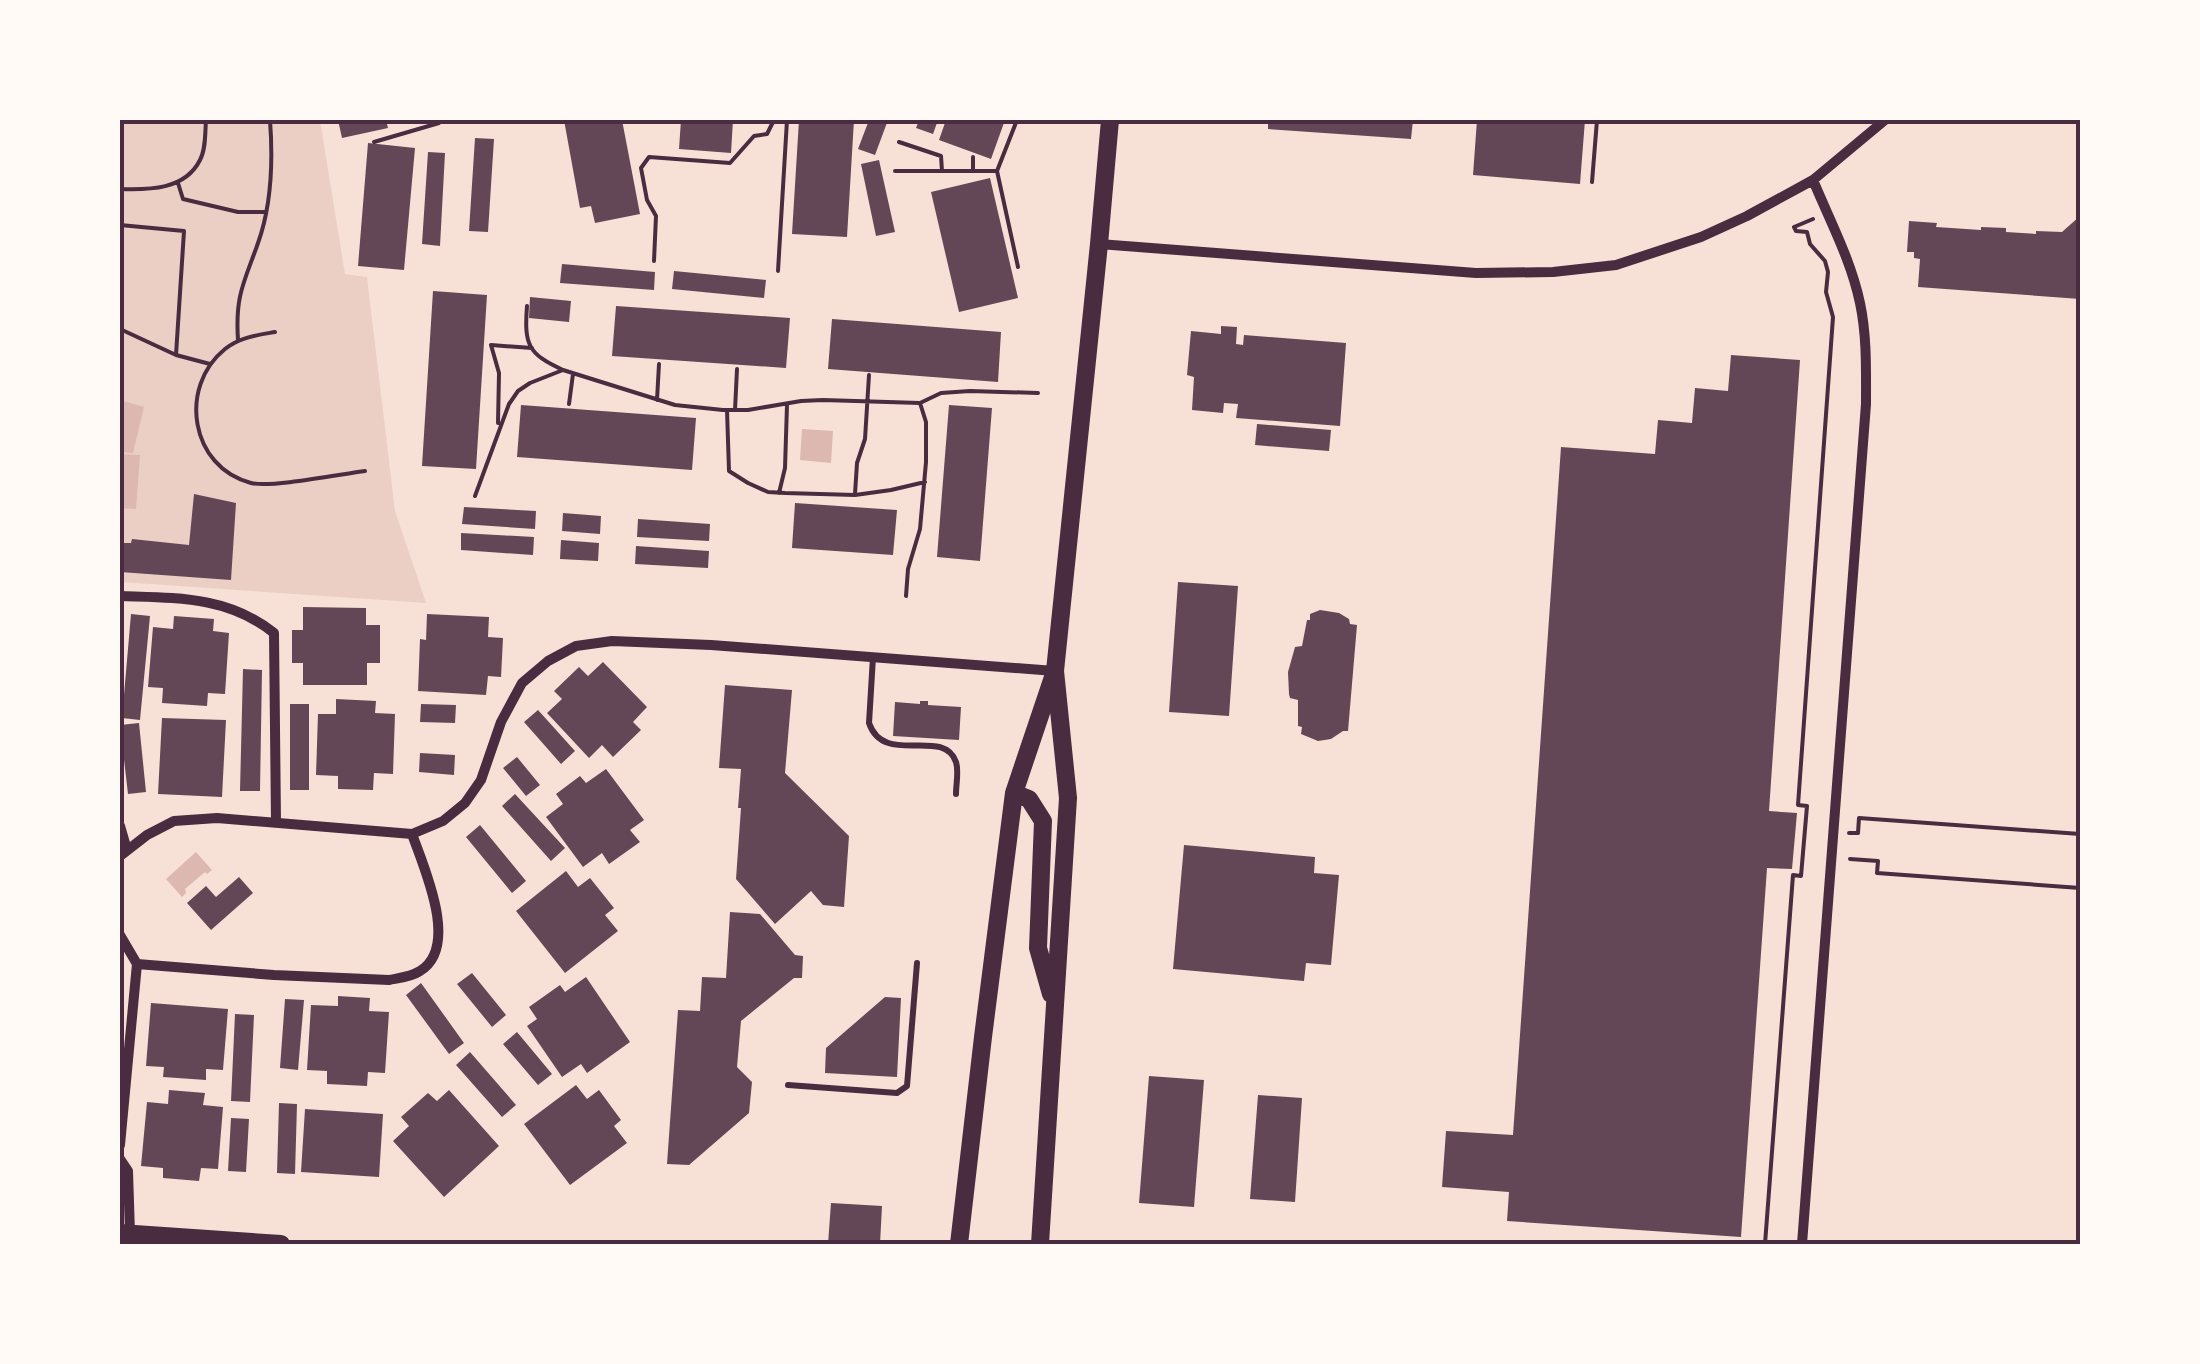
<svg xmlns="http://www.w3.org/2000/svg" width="2200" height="1364" font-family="Lato,sans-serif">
<rect width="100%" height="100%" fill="#f7e1d7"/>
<!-- green -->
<path fill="#ebcfc5" d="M120,120H320L345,274L367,277L395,511L426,603L120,582Z"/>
<!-- water -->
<path fill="#dcb8b0" d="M120,400L144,407L133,453L120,452Z
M802,429L833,431L831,463L800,460Z
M120,454L140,455L136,509L120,508Z
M196,852L212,870L207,874L205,872L185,889L186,893L182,897L166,879Z"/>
<!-- building -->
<path fill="#644757" d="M338,120H386L388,128L342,138Z
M564,120H622L640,214L595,223L591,206L580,208Z
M681,120H733L731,153L679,149Z
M799,120H854L847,237L792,234Z
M869,120H888L875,155L858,149Z
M919,120H938L933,134L916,128Z
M946,120H1005L991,159L939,140Z
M1268,120H1413L1411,139L1268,129Z
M1477,120H1585L1580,184L1473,175Z
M475,138L494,139L488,232L469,231Z
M368,143L415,148L404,270L358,266Z
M428,152L445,153L440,246L422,244Z
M879,160L895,232L876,236L861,164Z
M990,178L1018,298L959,312L931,192Z
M2080,216V299L1918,287L1920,259L1914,258V252H1907L1909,221L1937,223L1936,227L1981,230V227L2006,228V232L2036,234V231L2062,232Z
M562,264L655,272L654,290L560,283Z
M674,271L766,280L764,298L672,289Z
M433,291L487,295L476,469L422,466Z
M530,297L571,301L569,322L529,318Z
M616,306L790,318L786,368L612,356Z
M832,319L1001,332L998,382L828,369Z
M1221,326L1237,327L1236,344L1243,345L1244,335L1346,343L1340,426L1236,418L1238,404L1224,403L1223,413L1192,410L1194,377L1187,375L1191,331L1221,334Z
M1731,355L1800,360L1769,811L1797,813L1792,869L1767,868L1741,1237L1507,1221L1509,1192L1442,1187L1446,1131L1513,1135L1561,447L1655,454L1658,420L1692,423L1695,388L1728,391Z
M521,405L696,418L692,470L517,457Z
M949,405L992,408L980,561L937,557Z
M1257,424L1331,430L1329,451L1255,445Z
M194,494L236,503L231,580L120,572V543H131L132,539L189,545Z
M795,503L897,510L893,555L792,548Z
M464,507L536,511L535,529L462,524Z
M563,513L601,516L600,534L562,531Z
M638,519L710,524L709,541L637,537Z
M461,533L534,537L533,555L461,550Z
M561,540L599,543L598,561L560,559Z
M636,546L709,551L708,568L635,564Z
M1178,582L1238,586L1229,716L1169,712Z
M303,607L366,608V625H380V663H367V685H303V663H292V630H303Z
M1320,610L1339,613L1349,619L1350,624L1357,625L1348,731H1343L1331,739L1318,741L1301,734L1302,727L1298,726V700L1290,698L1289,694L1288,672L1295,647L1302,646L1307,620H1310V614Z
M131,614L150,616L140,720L122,718Z
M427,614L489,617L488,637L503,638L501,677L488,676L486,695L418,691L420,639L426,640Z
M174,616L214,619L213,631L229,633L225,694L208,693L207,706L162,703L163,688L148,687L153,627L173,629Z
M603,662L647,707L633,722L641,730L613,757L602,745L589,758L547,713L562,699L554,691L579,667L588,676Z
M243,669L262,670L260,791H240Z
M725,685L792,690L785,773L849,836L844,907L823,905L811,891L775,924L736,879L741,808H738L741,769L719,768Z
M336,699L376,701L375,713L395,714L393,774L374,773L373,790L338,789V776L316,775L318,714H336Z
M920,701H928V705L961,707L959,740L893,736L895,702L920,704Z
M290,704H309V790H290Z
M421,704L456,705L455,723L420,722Z
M538,710L575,751L561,764L524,722Z
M162,718L226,720L222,797L158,794Z
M139,723L146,792L128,794L120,725Z
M420,753L455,755L454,775L419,772Z
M517,757L540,785L526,796L503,768Z
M606,769L644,820L630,830L640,842L609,864L602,853L583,867L546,817L563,804L556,794L580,776L586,783Z
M515,794L565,848L551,861L502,806Z
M480,825L526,881L512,893L466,837Z
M1184,845L1315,857L1314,873L1339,875L1331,965L1306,963L1304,981L1173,969Z
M566,871L578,887L590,878L614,908L605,915L618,931L565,973L516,911Z
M239,877L253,893L211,930L187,903L206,886L216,897Z
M730,912L760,914L795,955L803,956L802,978H794L741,1021L737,1067L752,1082L749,1113L689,1165L667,1164L678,1010L700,1011L702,977L726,978Z
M472,973L506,1015L492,1027L457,984Z
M586,977L630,1042L587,1073L581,1064L562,1077L527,1026L537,1019L529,1007L560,985L565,992Z
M421,983L464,1043L449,1054L406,995Z
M338,996L370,998L369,1011L389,1012L385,1073L368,1072L367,1086L327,1084V1071L307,1070L311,1005L338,1006Z
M885,997L901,998L897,1077L825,1073L826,1048Z
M285,999L304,1000L298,1070L280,1068Z
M151,1003L228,1009L223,1070L206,1069V1080L163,1077L164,1067L146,1066Z
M235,1014L254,1015L250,1102L231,1101Z
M517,1032L552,1074L538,1085L503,1044Z
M470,1052L516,1105L502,1117L456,1065Z
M1149,1076L1204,1080L1194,1207L1139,1203Z
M576,1085L587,1099L599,1090L621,1120L614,1126L627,1143L570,1185L524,1124Z
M169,1090L205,1093L203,1105L223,1107L218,1169L201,1168L199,1181L163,1178V1168L141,1166L147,1102L168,1104Z
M449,1090L499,1146L444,1197L393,1141L409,1126L401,1117L428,1093L437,1101Z
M1258,1095L1302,1098L1295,1202L1250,1199Z
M279,1103L297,1104L295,1174L277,1173Z
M305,1109L383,1114L379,1177L301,1172Z
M231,1118L249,1119L246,1172L228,1171Z
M831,1203L882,1206L880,1244H828Z"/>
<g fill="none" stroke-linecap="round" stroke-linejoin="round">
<!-- path -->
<path stroke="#4a2c40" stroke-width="4" d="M1017,120L997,171L1018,267
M374,142L439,123
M899,142L941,156L942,171
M895,171H997
M973,171V157
M1592,182L1597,120
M178,183L183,199L238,212H265
M120,189C149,190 185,190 200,160C206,149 205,133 206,120
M120,225L184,231L176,355
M654,261L656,216L647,200L641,168L649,157L730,163L754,136L767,134L774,120
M778,271L787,120
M527,306C524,345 528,354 563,370
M120,329L176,355L210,364
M275,332C258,335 240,337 225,349C178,387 190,467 251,483C271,488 341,474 365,471
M238,340C235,295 244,283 258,243C272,204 273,160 270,120
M657,400L659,364
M569,404L573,374
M727,410L729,471L748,483L768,492L785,493L855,495L891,490L925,482
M735,410L737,369
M498,423L499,373L491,345L532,348
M779,493L785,468L787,405
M855,494L857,463L865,439L869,375
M475,496L509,404L518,391L530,383L563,370L675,405L723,410H748L801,401L823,400L920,403L941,393L970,391L1038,393
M906,596L908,569L920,529L926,462V422L920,403
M1849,833H1858L1859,818L2080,834
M1850,859L1878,861L1877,873L2080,888
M1765,1244L1793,875L1801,876L1807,806L1798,805L1833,317L1826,292L1828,272L1825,261L1810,244L1807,232L1796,231L1794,227L1813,219"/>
<!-- service -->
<path stroke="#4a2c40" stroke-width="6" d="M873,657L869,723C884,767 943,726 956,762C959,771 956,784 956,794
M788,1085L897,1093L907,1086L917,963"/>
<!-- minor -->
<path stroke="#4a2c40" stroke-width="10" d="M1099,244L1476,273L1553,272L1616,265L1701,237L1747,216L1813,180L1885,120
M120,596C176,598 228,596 274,633L276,822
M120,826L127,850
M120,856L147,835L174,821L217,818L412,834L443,821L465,803L481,780L501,722L522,683L548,661L576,646L612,641L711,645L1055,671
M120,935L137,964L274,975L389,980C399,978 411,977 420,971C460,947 424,868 412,834
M120,1145L137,964
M120,1159L128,1171L130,1234
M1802,1244L1866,404C1866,370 1867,336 1860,303C1851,260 1830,221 1813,180"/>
<!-- secondary -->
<path stroke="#4a2c40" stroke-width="18" d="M1014,793L1029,799L1043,821L1038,948L1051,994
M120,1233L281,1244
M959,1244L983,1037L1014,793L1053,677
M1040,1244L1068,798L1055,671L1099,244L1110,120"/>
</g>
<!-- border -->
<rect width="2200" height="1364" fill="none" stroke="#fffaf5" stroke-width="245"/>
<rect x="122" y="122" width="1956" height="1120" fill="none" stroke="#4a2c40" stroke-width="4"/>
</svg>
